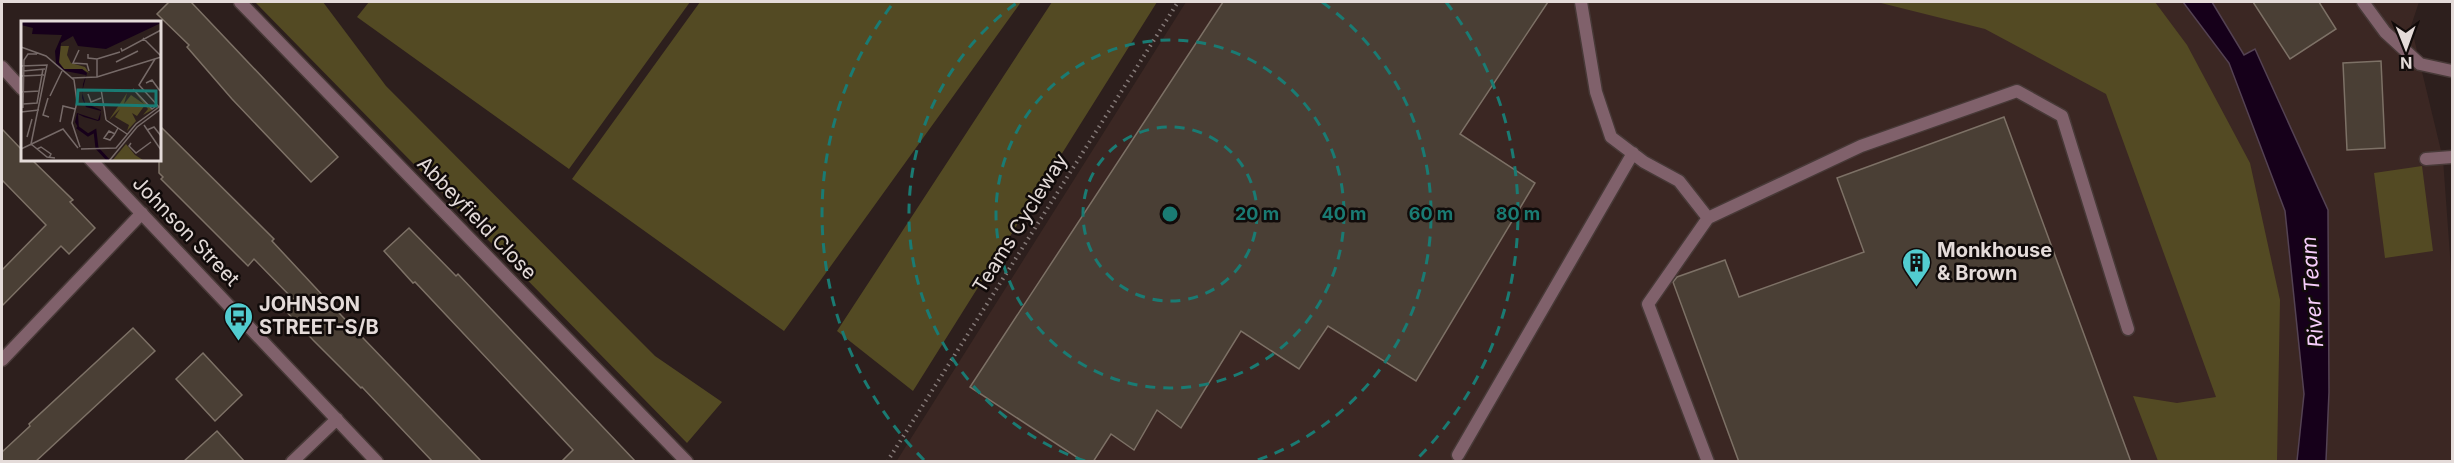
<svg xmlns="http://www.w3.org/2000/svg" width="2454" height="463" font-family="Inter,sans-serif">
<rect width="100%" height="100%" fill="#2d1f1d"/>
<!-- built -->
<path fill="#3b2723" d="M1186,2H2419L2411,26L2443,159L2452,283V461L896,462Z"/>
<!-- green -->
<path fill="#534a23" d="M255,2H323L386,86L655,356L722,402L687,443Z
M369,2H690L569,169L357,17Z
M700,2H1021L784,331L572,179Z
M1052,2H1157L913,391L837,331Z
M1877,2H2155L2187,45L2250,163L2280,300L2277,461H2158L2133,396L2177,403L2216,397L2106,94L1985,29Z
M2422,166L2433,251L2385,258L2374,173Z"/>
<!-- water -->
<path fill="#16001a" stroke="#544253" stroke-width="1.5" d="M2183,2H2212L2244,55L2255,49L2328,210L2329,392L2326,461H2297L2304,394L2285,211L2229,63Z"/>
<!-- building -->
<path fill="#4a3f35" stroke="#7d7166" stroke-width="1.5" d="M169,2H191L338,157L311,182L232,99L187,47L189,45L157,14Z
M1223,2H1548L1460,134L1535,183L1416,381L1328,326L1299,369L1241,331L1181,428L1157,410L1134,450L1111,434L1093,462H1084L970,387Z
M2253,2H2319L2336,29L2290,59Z
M2381,61L2385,148L2347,150L2343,63Z
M2004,117L2131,462H1739L1673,282L1677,277L1725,260L1739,297L1864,252L1837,178Z
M159,125L274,239L272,241L340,314L482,462H433L362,387L361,388L313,340L283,308L293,299L254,259L248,266L161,179L163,177L159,173Z
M2,129L22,150V159H31L73,200L70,202L95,228L69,254L61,246L2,306V270L46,225L2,180Z
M409,228L456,276L458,274L636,462H561L573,450L415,282L413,283L384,251Z
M133,328L155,351L35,462H2V452L30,426L29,424Z
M203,353L242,395L215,421L176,379Z
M217,431L245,462H183Z"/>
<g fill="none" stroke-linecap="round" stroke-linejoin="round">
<defs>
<path id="lane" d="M1581,2L1596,92L1611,137L1644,162L1679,181L1708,218L1648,304L1708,462
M2363,2L2385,32L2420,64L2452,71
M2426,159L2452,157
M1708,218L1861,146L2017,91L2062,116L2128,329
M1458,455L1633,153"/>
<path id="street" d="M240,2L687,462
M2,67L22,89
M90,159L377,462
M2,360L142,213
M292,462L337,419"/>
</defs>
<!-- lane casing -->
<use href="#lane" stroke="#473937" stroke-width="15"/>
<!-- street casing -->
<use href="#street" stroke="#473937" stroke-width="15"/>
<!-- path -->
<path stroke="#847977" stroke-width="4" stroke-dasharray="1.5 4.5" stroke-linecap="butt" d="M887,462L1178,2"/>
<!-- lane -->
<use href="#lane" stroke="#80616b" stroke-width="12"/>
<!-- street -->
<use href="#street" stroke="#80616b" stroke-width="12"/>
</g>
<!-- distance rings -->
<g fill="none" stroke="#1a7b73" stroke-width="3" stroke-dasharray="10 8">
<circle cx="1170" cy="214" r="87"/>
<circle cx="1170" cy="214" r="174"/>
<path d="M1085 461A261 261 0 0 1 1018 2M1322 2A261 261 0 0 1 1255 461"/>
<path d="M924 460A348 348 0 0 1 894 2M1446 2A348 348 0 0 1 1416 460"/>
</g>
<!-- icons -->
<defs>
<symbol id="building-pin" viewBox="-11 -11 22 30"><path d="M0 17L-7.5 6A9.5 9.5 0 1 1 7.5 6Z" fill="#52ccd0" stroke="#110b0a"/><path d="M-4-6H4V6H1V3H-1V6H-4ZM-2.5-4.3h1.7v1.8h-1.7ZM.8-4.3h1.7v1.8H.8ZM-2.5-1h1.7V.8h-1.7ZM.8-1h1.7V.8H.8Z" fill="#111"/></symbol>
<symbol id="bus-pin" viewBox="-11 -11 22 30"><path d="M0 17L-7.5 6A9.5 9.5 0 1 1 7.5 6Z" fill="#52ccd0" stroke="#110b0a"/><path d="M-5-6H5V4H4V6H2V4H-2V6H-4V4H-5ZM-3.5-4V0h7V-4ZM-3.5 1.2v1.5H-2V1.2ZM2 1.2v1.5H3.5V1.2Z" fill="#111"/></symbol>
</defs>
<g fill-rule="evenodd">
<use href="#building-pin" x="1900" y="246" width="33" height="45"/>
<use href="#bus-pin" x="222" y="300" width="33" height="45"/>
</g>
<g text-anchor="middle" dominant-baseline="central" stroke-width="5" stroke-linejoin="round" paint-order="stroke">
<!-- street labels -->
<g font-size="20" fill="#e4dbd9" stroke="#110b0a">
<text transform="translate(477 218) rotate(46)">Abbeyfield Close</text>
<text transform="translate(1020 223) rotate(-58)">Teams Cycleway</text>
<text transform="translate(186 231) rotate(46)">Johnson Street</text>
</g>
<!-- poi labels -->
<g font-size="20" font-weight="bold" fill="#e4dbd9" stroke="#110b0a" text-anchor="start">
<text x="1937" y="250">Monkhouse<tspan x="1937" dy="23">&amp; Brown</tspan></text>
<text x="259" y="304">JOHNSON<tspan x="259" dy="23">STREET-S/B</tspan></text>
</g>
<!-- water labels -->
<g font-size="21" font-style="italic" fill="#f7cefb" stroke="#110b0a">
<text transform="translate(2312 292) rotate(-94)">River Team</text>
</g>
</g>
<!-- overview -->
<g transform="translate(21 21)">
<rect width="140" height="140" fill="#2d1f1d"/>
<path d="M39,25H48L46,34L50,42L64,46L68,52L61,48H43L35,37ZM113,70L131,89L122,94L127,88L124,84L116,95L111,92L115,100L106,110L108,104L94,96L99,88L88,99L106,72L103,83L110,74L123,83ZM105,123L114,134L122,139L91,140Z" fill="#534a23"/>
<path d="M0,0H139L140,2L85,28L57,25L52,15L40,22L38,42L43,48H61L66,52L61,71L64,82L80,89L79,99L77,100L63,96L57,93L58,108L54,101L56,92L77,99L80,90L65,86L61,77L62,63L65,54L44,50L35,43L34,30L41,14L11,13L12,7L0,4Z" fill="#16001a"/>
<path fill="none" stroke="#16001a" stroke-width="3" d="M56,106L67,114L74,110L76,127L88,140"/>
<path fill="none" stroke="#766a68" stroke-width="1.5" d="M122,17L140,35M0,26L25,35L53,59L56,81L51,102L59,126M100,27L101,30L140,9M58,29L52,42L66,43L68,50M67,33V37L76,38L99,31M134,38L118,64L138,86M95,41L117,30M0,45L26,44L10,123M2,50L24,48M1,55L23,54M76,56V38M51,57L76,56L140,36M125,62L131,59L139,70M80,68L85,99M112,68L131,88L134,86M0,71L19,70M67,73L70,81L80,77M29,75L41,50M27,77L22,94L28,96M2,83L16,82L22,48M2,87L3,39L7,33H16M0,91L18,89M85,99L106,113M39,101L42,85L54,88M123,104L140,129M126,109L133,106L140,115M94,113L88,110L83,117L89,119L93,114L97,107M6,116L11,98M110,122L108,125L115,132L130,121M10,123L26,136L34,137M0,128L42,108L57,127M16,128L20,126L30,133L28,137M60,128L95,127L115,103L138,86M88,140L116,106L140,88"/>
<path fill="#1a7b73" fill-opacity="0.15" stroke="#1a7b73" stroke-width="3" d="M57,69L135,70V85L56,83Z"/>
<rect width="140" height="140" fill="none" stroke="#e4dbd9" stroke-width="3"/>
</g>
<circle cx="1170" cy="214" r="9" fill="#1a7b73" stroke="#110b0a" stroke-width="3"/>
<g font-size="18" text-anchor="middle" font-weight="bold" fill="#1a7b73" stroke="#110b0a" stroke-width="5" stroke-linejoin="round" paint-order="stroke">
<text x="1257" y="220">20 m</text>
<text x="1344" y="220">40 m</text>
<text x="1431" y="220">60 m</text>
<text x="1518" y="220">80 m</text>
</g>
<!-- border -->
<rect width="2454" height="463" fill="none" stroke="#e4dbd9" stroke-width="6"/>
<!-- north arrow -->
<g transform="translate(2406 48) rotate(179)" stroke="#110b0a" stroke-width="4.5" paint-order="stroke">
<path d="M0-4.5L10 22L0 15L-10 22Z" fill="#e4dbd9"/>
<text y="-9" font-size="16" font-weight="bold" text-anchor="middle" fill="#e4dbd9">N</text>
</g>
</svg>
